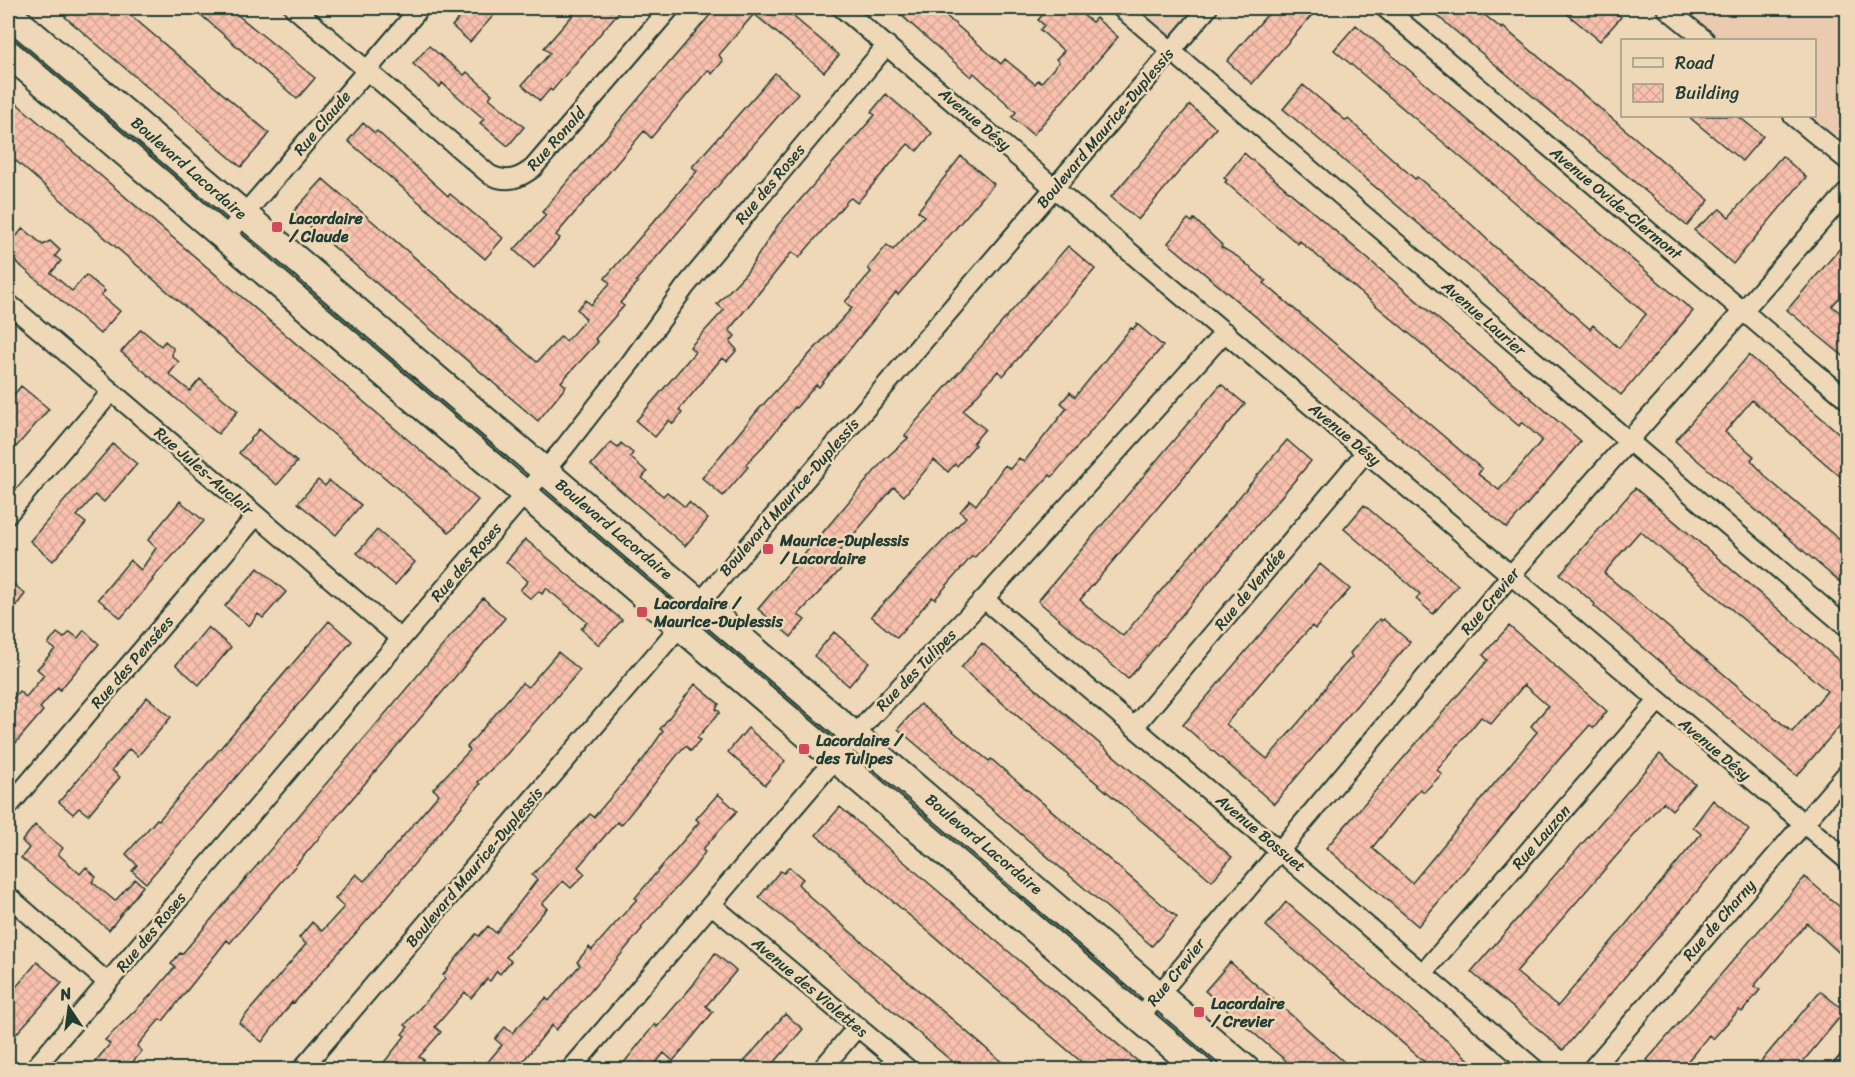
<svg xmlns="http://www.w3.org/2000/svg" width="1855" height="1077" font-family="Sriracha,sans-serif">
<defs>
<pattern id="building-cross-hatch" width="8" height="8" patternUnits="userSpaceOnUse" patternTransform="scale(1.5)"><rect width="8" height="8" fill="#f8c0ad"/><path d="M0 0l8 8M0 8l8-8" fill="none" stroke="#d4a695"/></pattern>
</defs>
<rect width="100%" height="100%" fill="#efd8b7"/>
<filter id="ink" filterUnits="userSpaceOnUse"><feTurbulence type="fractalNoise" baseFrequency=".0167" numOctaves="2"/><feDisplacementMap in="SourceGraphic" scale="12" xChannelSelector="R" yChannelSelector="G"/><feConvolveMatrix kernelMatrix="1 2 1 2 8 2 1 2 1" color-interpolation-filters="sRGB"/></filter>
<g filter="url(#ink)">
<!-- built -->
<path fill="#eacbaf" d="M1121,8H1208L1171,50Z
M1666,8H1847V161L1794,116H1814V40H1705Z"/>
<!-- building -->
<path fill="url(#building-cross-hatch)" stroke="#1f3d34" stroke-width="1.5" fill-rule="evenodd" d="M73,8H122L269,133L267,137L241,167L65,17Z
M193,8H229L315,78L297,99Z
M454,8H500L470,42L452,26L462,15Z
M579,8H622L552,91L550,89L540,101L522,85L550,53L544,48Z
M716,8H783L839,55L824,72L754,14L719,55L723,61L712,74L708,70L651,138L644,131L556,235L560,238L534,268L514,250L546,215L542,212L551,201Z
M893,8H937L1001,64L1005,59L1035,84L1038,80L1041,83L1059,62L1056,59L1064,51L1040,30L1044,25L1038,20L1049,8H1074L1092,22L1096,18L1118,37L1033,135L1012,117L1016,112L974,73L971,77Z
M1273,8H1318L1252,84L1227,61Z
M1428,8H1476L1502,29L1503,27L1709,200L1687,226Z
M1560,8H1610L1621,17L1600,41Z
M1356,25L1693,311L1621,395L1283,109L1303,85L1345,120L1348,119L1415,179L1417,177L1448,202L1494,246L1590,329L1593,325L1619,348L1646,314L1334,50Z
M429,46L464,75L467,72L492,94L489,98L524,127L508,146L480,123L484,119L442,83L440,87L413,64Z
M775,73L798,93L636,281L638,282L620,303L624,306L595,339L598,342L561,382L566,386L564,389L538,421L293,212L323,179L537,362L561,336L566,341L586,319L577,309L586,300L591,305L610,283L605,278L697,171L692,167Z
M886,94L932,133L917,151L908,144L857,203L851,198L848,200L799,258L792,252L729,330L735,336L730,342L737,350L727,361L722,358L679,410L682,413L673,424L669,420L655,437L636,421L695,352L690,347L724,310L717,304L747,272L778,225L875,115L871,112Z
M8,96L478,500L452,530L449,532L298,404L9,155Z
M1190,105L1216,128L1138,220L1111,197Z
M1688,116H1738L1763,136L1742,161Z
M363,123L375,133L377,131L448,196L450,194L503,238L485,259L348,141Z
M1244,153L1581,441L1507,528L1168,243L1188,219L1192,222L1194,219L1222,245L1221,247L1238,257L1266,281L1264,283L1482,469L1478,474L1499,490L1522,464L1542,440L1522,422L1519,426L1303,244L1300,241L1298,244L1225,182L1227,180L1224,178Z
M961,156L994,184L898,295L896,292L819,387L816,385L796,408L795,407L767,442L745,465L748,467L723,496L702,478L758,410L852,308L845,302L871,272L868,268L887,245L893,250L924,216L918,211Z
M1782,156L1806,177L1733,264L1694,230L1720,209L1729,217Z
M23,228L43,245L50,241L60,250L55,256L61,261L51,273L72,291L86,275L105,291L101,295L120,311L100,334L8,255V247Z
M1848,239V288L1832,306L1848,319V360L1787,310Z
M1068,246L1095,269L1003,376L998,371L963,411L985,429L973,443L975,445L957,466L955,464L948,472L934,460L904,496L894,487L833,559L843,567L798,615L805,620L791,637L758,609L884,460L908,438L905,436L913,425Z
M1137,324L1163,346L1052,477L1050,475L974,558L972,556L935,599L932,597L897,638L871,616L966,517L960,512L970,500L976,505L1005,465L1010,469L1019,458L1024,462L1067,408L1061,403L1070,392L1075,397L1131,328L1133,329Z
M141,329L161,346L165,341L173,348L172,356L179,362L169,374L190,391L200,379L238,411L218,434L121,352Z
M1749,355L1848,441V470L1841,477L1752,400L1725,432L1754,456L1751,460L1768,479L1848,547V589L1675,441Z
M1221,384L1245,404L1080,600L1102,619L1123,636L1287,440L1311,461L1128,679L1038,601Z
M21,386L49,409L16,447L8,440V402Z
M259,429L297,462L277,485L239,453Z
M611,442L618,447L621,443L633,453L630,457L647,472L642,478L663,496L667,492L685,507L689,502L708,519L685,546L591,465Z
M113,444L137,464L104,502L95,495L77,516L86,523L53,561L30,541Z
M318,480L325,486L329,481L361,505L336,535L298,503Z
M1635,488L1848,668V716L1797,776L1594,606L1595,604L1560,574ZM1640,531L1827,691L1792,732L1604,573Z
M180,501L204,521L152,579L153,580L121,618L98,599L130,560L141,570L156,548L148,540Z
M1364,505L1458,585L1433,614L1416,599L1420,594L1344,529Z
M377,530L415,562L395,585L357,553Z
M525,539L622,620L599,645L581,629L587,622L546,588L542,594L539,591L531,599L520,590L528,581L506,562Z
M1320,564L1350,589L1315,629L1312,626L1275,666L1226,724L1267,759L1316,702L1329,682L1352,657L1350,653L1379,619L1381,621L1383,619L1410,642L1274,804L1183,725Z
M258,568L286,592L263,618L258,614L249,626L225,606Z
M8,579L25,594L8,616Z
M483,598L505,618L230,943L227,940L163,1021L160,1019L137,1046L142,1051L126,1070H88L110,1044L105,1040L154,992L175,967L171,964L180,953L182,954Z
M329,621L352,641L146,883L132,871L137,865L126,854L157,819L159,820Z
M1509,626L1607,711L1594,728L1590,725L1562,756L1418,926L1326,848L1488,660L1483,655ZM1524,685L1548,706L1531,726L1537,732L1412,883L1372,848L1420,789L1424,792L1442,774L1437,770L1481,717L1491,724Z
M208,627L231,647L199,685L176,665Z
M84,630L99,644L60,690L58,687L40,708L43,711L8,752V705L19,691L26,697L44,675L37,669L55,649L48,644L57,633L64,638L70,632L78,638Z
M834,632L869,662L849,686L814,656Z
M982,643L1232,857L1212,881L961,668Z
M558,652L580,670L507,754L478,782L480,784L378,908L294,1003L292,1002L262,1042L239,1023L306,944L299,938L312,922L322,931L344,907L335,899L356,874L364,881L370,875L439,794L433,789L470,750L467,747L522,683L528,687Z
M695,684L719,704L716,709L720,712L697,738L700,740L691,751L686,746L683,748L621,825L617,822L578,867L585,874L571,888L563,881L542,904L547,908L506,957L511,961L500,974L497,971L490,981L487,979L471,998L465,992L435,1027L441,1032L419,1057L424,1060L416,1070H378L405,1036L402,1034L408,1027L405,1025L445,979L443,975L459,955L476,934L479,936L488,926L496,933L537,880L532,875L590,814L594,817L645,757L663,731L660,729Z
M147,697L171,717L138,756L129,749L112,770L120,777L88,815L79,808L73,814L59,802Z
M920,704L989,761L991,759L1177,917L1152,946L898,729Z
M748,728L785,761L765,785L728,752Z
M1660,754L1695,784L1672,810L1663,802L1516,972L1542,994L1558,1006L1701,834L1693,827L1713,800L1749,830L1563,1050L1471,972Z
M718,794L737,811L702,850L705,852L694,868L641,927L642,929L589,993L556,1030L552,1025L516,1070H481L502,1045L495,1039L505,1027L512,1033L546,998L549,1001L560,988L580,965L577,962L589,947L592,950L637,899L635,898L699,822L696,819Z
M840,807L994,939L1148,1070H1091L850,865L816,835Z
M35,825L63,848L58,854L80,874L86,867L96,877L92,882L115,901L135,879L143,886L109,930L21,858L29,848L22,841Z
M789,867L803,879L798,884L810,897L1011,1070L961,1069L759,897L780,871L784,873Z
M1805,877L1848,914V961L1807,923L1754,986L1760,990L1742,1012L1739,1010L1713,1039L1709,1035L1687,1062L1695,1070H1659L1647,1060Z
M1286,902L1408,1007L1481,1070H1434L1266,926Z
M715,953L736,971L706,1006L713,1012L683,1049L673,1061L664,1053L650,1070H618L655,1024L657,1027L693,985Z
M37,962L62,983L8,1043V1003L15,995L12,992Z
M1230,962L1297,1020L1353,1070H1296L1285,1060L1205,991Z
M1820,991L1845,1011L1796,1070H1754Z
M785,1014L803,1029L768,1070H737Z"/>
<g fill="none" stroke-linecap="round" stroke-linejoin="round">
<defs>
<path id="street" d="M294,8L490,175C507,183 519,179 533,168L670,8
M842,8L1848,861
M1121,8L1848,628
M1385,8L1848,400
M1666,8L1705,40
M1793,116L1848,161
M224,238L420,8
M8,303L401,639
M8,514L111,392
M984,599L1536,1070
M1135,726L1366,452
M8,807L256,516
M8,896L108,983
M712,905L909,1070
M1424,972L1658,701
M1140,1017L1511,575L1848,191
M33,1070L564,448L631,362L685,287L887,45
M301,1070L1208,8
M570,1070L870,718L984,599L1225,332
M821,1070L858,1026
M1591,1070L1848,772
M1841,1070L1848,1062"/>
<path id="secondary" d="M8,13L1247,1070
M8,53L1200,1070"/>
</defs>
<!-- street casing -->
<use href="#street" stroke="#1f3d34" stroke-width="22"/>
<!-- secondary casing -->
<use href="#secondary" stroke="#1f3d34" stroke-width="30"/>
<!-- street -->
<use href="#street" stroke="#efd8b7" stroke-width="18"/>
<!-- secondary -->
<use href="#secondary" stroke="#efd8b7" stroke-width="26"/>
</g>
</g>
<!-- markers -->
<g fill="#d1495b" stroke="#efd8b7" stroke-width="2">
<rect x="271" y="221" width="12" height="12" rx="3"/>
<rect x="762" y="543" width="12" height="12" rx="3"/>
<rect x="636" y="606" width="12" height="12" rx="3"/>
<rect x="798" y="743" width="12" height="12" rx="3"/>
<rect x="1193" y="1006" width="12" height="12" rx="3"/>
</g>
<g text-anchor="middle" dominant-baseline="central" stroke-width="5" stroke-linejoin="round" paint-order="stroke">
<!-- street labels -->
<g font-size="16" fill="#1f3d34" stroke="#efd8b7">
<text transform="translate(975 119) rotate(40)">Avenue Désy</text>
<text transform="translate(322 123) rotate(-50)">Rue Claude</text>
<text transform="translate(1105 128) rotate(-50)">Boulevard Maurice-Duplessis</text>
<text transform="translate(556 139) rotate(-48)">Rue Ronald</text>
<text transform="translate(189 168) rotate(41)">Boulevard Lacordaire</text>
<text transform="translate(770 184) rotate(-50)">Rue des Roses</text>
<text transform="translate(1616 203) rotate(40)">Avenue Ovide-Clermont</text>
<text transform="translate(1484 318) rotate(41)">Avenue Laurier</text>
<text transform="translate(1345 434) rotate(40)">Avenue Désy</text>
<text transform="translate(204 471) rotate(41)">Rue Jules-Auclair</text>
<text transform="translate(789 497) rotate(-49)">Boulevard Maurice-Duplessis</text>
<text transform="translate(614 529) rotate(40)">Boulevard Lacordaire</text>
<text transform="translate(466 562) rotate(-49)">Rue des Roses</text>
<text transform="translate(1250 589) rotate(-50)">Rue de Vendée</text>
<text transform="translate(1490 601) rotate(-50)">Rue Crevier</text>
<text transform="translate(132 662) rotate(-49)">Rue des Pensées</text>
<text transform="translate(916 670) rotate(-46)">Rue des Tulipes</text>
<text transform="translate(1715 749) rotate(40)">Avenue Désy</text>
<text transform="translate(1261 833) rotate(40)">Avenue Bossuet</text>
<text transform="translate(1541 837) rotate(-49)">Rue Lauzon</text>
<text transform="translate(984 844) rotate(40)">Boulevard Lacordaire</text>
<text transform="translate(474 867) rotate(-50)">Boulevard Maurice-Duplessis</text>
<text transform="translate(1719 920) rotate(-49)">Rue de Charny</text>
<text transform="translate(151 932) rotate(-50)">Rue des Roses</text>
<text transform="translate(1176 972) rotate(-51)">Rue Crevier</text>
<text transform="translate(810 987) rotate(40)">Avenue des Violettes</text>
</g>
<!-- poi labels -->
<g font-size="16" font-weight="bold" fill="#1f3d34" stroke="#efd8b7" text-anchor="start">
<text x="289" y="218">Lacordaire<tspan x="289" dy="18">/ Claude</tspan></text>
<text x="780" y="540">Maurice-Duplessis<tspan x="780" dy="18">/ Lacordaire</tspan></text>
<text x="654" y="603">Lacordaire /<tspan x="654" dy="18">Maurice-Duplessis</tspan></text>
<text x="816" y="740">Lacordaire /<tspan x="816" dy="18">des Tulipes</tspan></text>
<text x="1211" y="1003">Lacordaire<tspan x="1211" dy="18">/ Crevier</tspan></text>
</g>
</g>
<!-- margin -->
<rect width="1855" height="1077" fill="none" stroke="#efd8b7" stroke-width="30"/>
<rect x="15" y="15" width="1825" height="1047" fill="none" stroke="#1f3d34" stroke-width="2" filter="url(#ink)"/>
<!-- legend -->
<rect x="1621" y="39" width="195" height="78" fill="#efd8b7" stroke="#9c9a83" stroke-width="1.5"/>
<rect x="1633" y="58" width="30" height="9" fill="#efd8b7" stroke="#9c9a83" stroke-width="1.5"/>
<text x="1675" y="69" font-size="18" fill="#1f3d34">Road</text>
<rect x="1633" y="84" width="30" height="18" fill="url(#building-cross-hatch)" stroke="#9c9a83" stroke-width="1.5"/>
<text x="1675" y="99" font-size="18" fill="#1f3d34">Building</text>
<!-- north arrow -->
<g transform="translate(69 1008) rotate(347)" stroke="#efd8b7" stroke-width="4.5" paint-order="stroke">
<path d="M0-4.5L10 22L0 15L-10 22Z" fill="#1f3d34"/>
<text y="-9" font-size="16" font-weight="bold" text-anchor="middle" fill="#1f3d34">N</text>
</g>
</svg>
